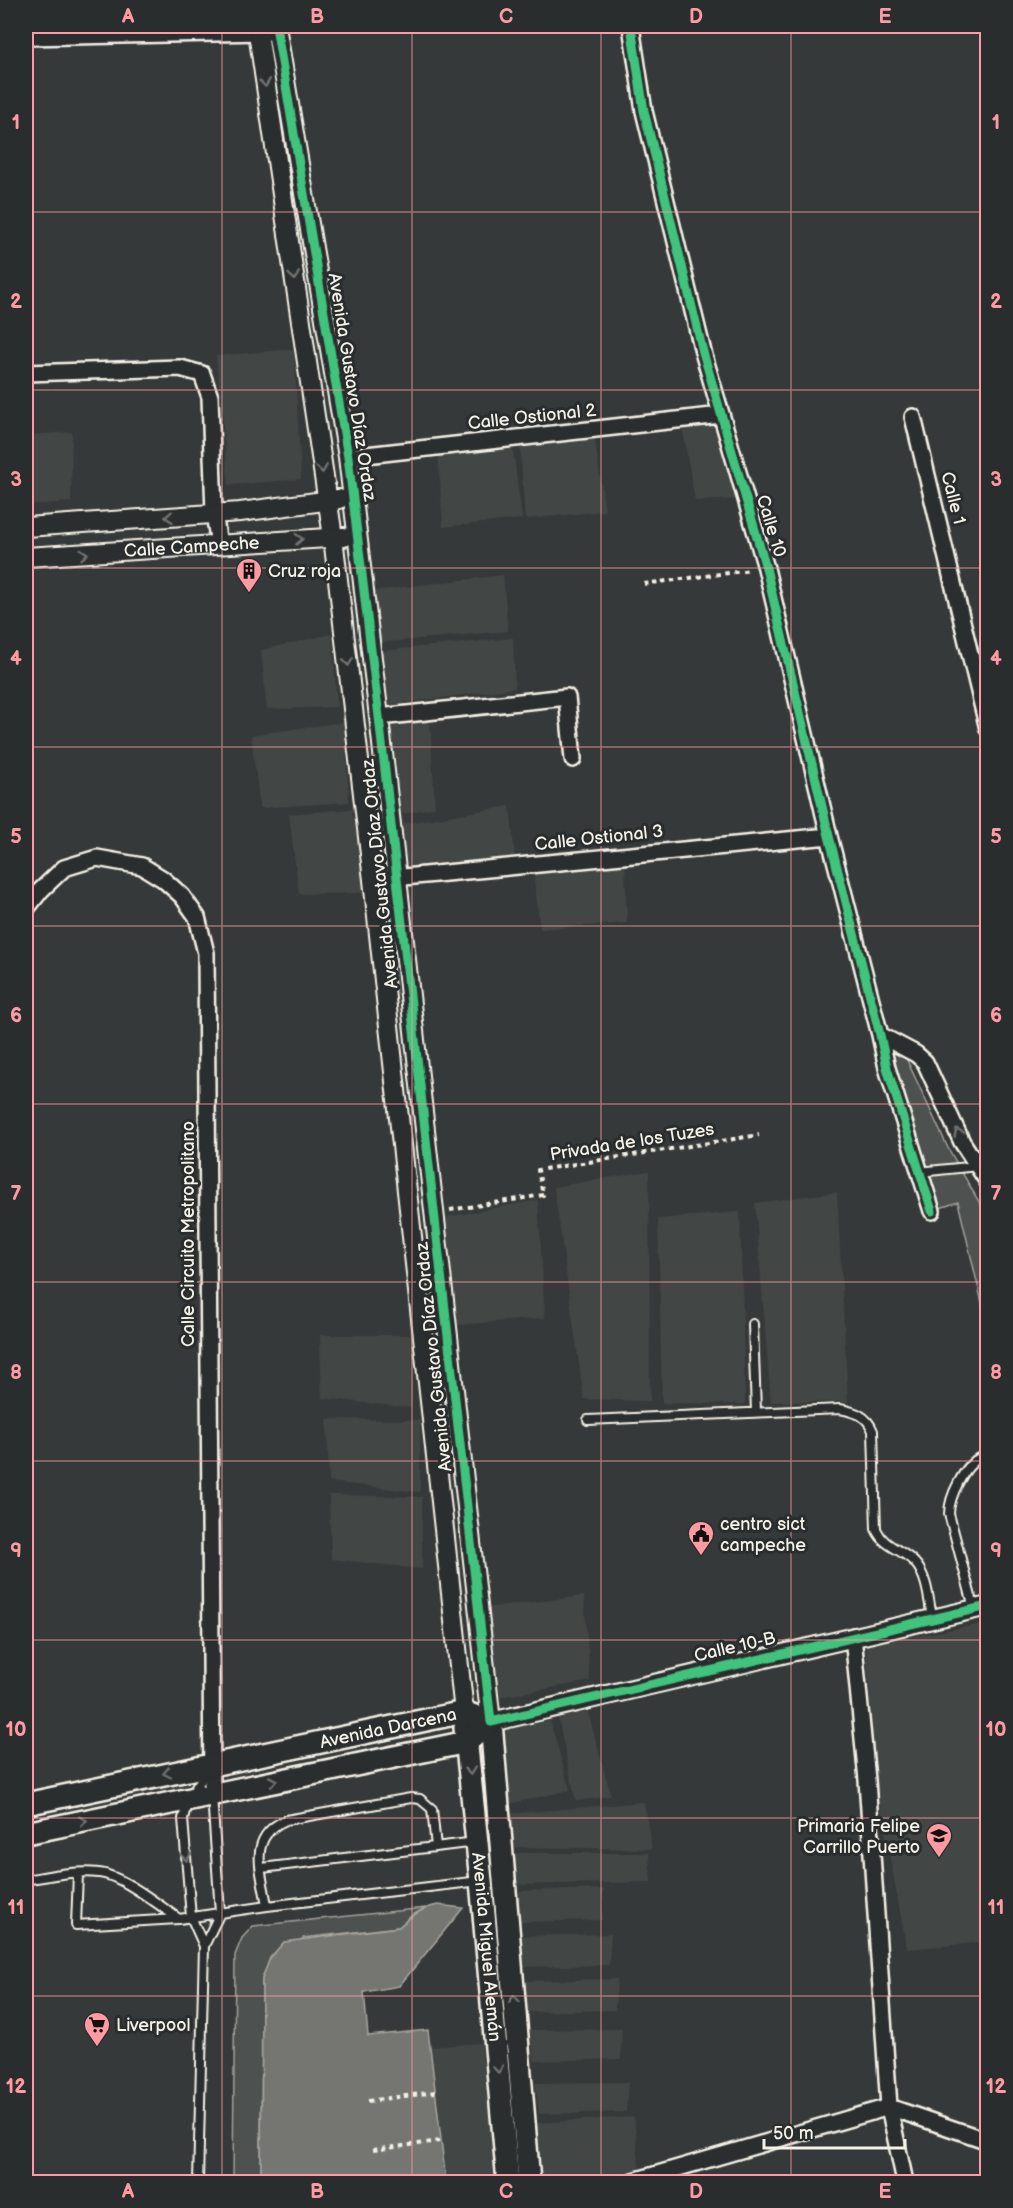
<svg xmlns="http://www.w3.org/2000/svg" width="1013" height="2208" font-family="'Balsamiq Sans',sans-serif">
<rect width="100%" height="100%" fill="#363939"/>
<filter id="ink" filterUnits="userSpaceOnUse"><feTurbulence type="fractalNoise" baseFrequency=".0167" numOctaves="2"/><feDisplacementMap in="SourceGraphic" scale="12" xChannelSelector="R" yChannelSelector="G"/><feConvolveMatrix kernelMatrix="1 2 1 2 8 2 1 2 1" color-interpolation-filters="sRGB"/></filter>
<g filter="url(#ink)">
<!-- built -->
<path fill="#434645" d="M294,349L301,479L229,485L216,356Z
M718,420L741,499L695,501L682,425Z
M72,432L71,502L26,505V435Z
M594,434L605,511L525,519L520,443Z
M512,442L522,519L443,527L438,451Z
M503,575L508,631L377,643L372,591Z
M332,634L337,707L267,709L261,650Z
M513,638L515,688L389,705L380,651Z
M430,721L435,807L402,814L390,727Z
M344,722L349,802L260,808L251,735Z
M510,806L515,859L408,867L400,824Z
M352,809L366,893L299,894L289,814Z
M625,860L627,923L540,929L533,870Z
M649,1171L650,1401L584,1399L554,1187Z
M837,1192L848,1402H771L755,1203Z
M538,1200L545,1318L454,1325L441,1218Z
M740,1212L745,1404L662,1403L658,1219Z
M320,1335H413L412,1408L322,1398Z
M327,1419L420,1420V1492L329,1482Z
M329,1495L422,1497V1569L331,1559Z
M584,1596L590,1681L494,1698L484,1608Z
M987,1623V1942L907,1949L875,1777L866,1645Z
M588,1712L611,1796L576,1801L558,1718Z
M550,1721L570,1790L504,1805L498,1730Z
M644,1802L652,1849L509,1847L508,1814Z
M509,1853H649L651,1882L511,1885Z
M604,1889L602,1920L516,1922L511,1891Z
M611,1934L609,1965L523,1967L518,1936Z
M617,1979L615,2010L528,2012L524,1981Z
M622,2029L621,2059L534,2061L530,2030Z
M481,2043L496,2182H446L429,2047Z
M628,2082L626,2112L539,2114L535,2083Z
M634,2117L640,2173L603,2182H536L535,2123Z"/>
<!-- green -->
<path fill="#4e514f" stroke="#a1a19c" stroke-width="1.5" d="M887,1050L906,1058L948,1148L987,1216V1324L958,1202L937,1209Z
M426,1908L412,1915L399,1927L303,1938L262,1979L261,2182H233L235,1955L242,1938L253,1926Z"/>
<!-- water -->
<path fill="#757572" stroke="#a8a7a1" stroke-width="1.5" d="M438,1905L463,1908L399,1986L364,1992L368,2036L428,2030L446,2182H261L262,1979L270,1958L284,1942L399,1927C411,1916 422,1908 438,1905Z"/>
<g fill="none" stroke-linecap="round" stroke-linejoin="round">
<defs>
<path id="service" d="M919,1172L978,1166
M753,1324L756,1412
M588,1420L840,1409C855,1412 867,1415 873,1431L876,1529C885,1549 902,1548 915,1563C927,1575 929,1601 932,1618
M974,1608L949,1514C949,1497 964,1465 981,1457L988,1459
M262,1868L476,1842
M78,1873L76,1925L178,1919
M26,1880C49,1876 75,1870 99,1873C121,1875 159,1905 179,1919L267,1906L480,1881
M267,1906C262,1871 246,1837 286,1820L411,1798L420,1799L432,1809L436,1847
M204,1946L191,1917L183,1819L188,1799L207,1771
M198,2182L204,1946L220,1913L212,1795"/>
<path id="minor" d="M631,26L644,111L703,352L766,568L829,836L880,1035L887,1068L932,1211
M26,37L268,32
M26,373L180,368L202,374L210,397L214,513L219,545
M913,417L988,729
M348,457L721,415
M379,717L567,697L573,759
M373,880L829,836
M26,909L41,890L64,868L97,858L142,866L163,879L182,896L197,917L206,953L212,1793
M880,1035L916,1054L925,1062L962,1142L988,1182
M853,1636L867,1780L889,2107L905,2182
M630,2182L889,2107L988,2141"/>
<g id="tertiary">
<path d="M257,26L333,537L373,880L464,1712"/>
<path d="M276,26L348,457L379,717L491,1722L988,1606"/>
<path d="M26,527L240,512L339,499"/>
<path id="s1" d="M26,557L344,537"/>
</g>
<g id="secondary">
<path d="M491,1722L529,2182"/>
<path id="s2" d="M465,1728L481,1881L508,2182"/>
<path id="s3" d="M26,1804L464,1712L491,1722"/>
<path d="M26,1833L467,1742L491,1722"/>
</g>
</defs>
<!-- service casing -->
<use href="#service" stroke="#f4f1e8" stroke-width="12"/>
<!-- minor casing -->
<use href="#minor" stroke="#f4f1e8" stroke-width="20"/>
<!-- tertiary casing -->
<use href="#tertiary" stroke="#f4f1e8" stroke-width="22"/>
<!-- secondary casing -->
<use href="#secondary" stroke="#f4f1e8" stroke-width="26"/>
<!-- path -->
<path stroke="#f4f1e8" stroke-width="4" stroke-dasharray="4.5 4.5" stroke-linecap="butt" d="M644,584L751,570
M450,1210L543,1195L538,1170L759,1135
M368,2101L435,2092
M373,2150L440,2141"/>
<!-- service -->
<use href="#service" stroke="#2a2d2e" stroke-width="8"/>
<!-- minor -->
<use href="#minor" stroke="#2a2d2e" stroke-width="15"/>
<!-- tertiary -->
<use href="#tertiary" stroke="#2a2d2e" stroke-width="18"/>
<!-- secondary -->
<use href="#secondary" stroke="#2a2d2e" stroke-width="21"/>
<defs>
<path id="cycleway" d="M276,26L348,457L379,717L491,1722L988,1606
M631,26L644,111L703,352L766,568L829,836L880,1035L887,1068L932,1211"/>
</defs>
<!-- cycleway casing -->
<use href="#cycleway" stroke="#2a2d2e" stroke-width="13"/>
<!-- cycleway -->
<use href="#cycleway" stroke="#40c37c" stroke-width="9"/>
</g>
<!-- one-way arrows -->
<defs><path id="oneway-chevron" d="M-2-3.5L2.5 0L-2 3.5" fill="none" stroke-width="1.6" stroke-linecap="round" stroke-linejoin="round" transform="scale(1.5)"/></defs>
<g stroke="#71726f">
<use href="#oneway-chevron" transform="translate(265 83) rotate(82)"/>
<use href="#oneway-chevron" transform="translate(294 276) rotate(82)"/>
<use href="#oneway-chevron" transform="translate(322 469) rotate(82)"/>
<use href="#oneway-chevron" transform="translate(169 517) rotate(176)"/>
<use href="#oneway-chevron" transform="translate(299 539) rotate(-4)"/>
<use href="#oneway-chevron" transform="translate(84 554) rotate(-4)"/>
<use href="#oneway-chevron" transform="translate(348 662) rotate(83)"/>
<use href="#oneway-chevron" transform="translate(958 1132) rotate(-115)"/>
<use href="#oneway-chevron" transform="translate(470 1771) rotate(84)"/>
<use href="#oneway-chevron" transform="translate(167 1773) rotate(168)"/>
<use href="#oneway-chevron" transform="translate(273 1781) rotate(-11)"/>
<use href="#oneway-chevron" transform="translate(83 1821) rotate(-12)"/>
<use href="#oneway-chevron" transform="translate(186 1857) rotate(85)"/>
<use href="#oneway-chevron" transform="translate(514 1999) rotate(-95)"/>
<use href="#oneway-chevron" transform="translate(498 2069) rotate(85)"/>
</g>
</g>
<!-- grid -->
<path fill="none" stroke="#ff9aa2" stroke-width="1.5" stroke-opacity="0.55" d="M222,26V2182M412,26V2182M601,26V2182M791,26V2182M26,212H988M26,390H988M26,568H988M26,747H988M26,926H988M26,1104H988M26,1282H988M26,1461H988M26,1640H988M26,1818H988M26,1996H988"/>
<!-- icons -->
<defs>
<symbol id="building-pin" viewBox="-11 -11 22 30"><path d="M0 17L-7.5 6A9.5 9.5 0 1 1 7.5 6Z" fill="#ff9aa2" stroke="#2a2d2e"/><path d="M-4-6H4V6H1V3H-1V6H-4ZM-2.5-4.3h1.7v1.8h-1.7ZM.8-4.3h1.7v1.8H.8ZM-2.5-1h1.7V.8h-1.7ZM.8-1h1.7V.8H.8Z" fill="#111"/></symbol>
<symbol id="civic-pin" viewBox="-11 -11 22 30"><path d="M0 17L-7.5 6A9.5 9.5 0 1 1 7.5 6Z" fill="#ff9aa2" stroke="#2a2d2e"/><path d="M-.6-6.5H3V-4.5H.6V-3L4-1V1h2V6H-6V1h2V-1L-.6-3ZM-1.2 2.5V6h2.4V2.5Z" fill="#111"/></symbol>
<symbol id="school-pin" viewBox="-11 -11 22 30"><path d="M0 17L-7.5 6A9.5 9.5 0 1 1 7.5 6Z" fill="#ff9aa2" stroke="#2a2d2e"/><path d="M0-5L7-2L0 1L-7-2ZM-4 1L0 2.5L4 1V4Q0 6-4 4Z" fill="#111"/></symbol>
<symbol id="supermarket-pin" viewBox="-11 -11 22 30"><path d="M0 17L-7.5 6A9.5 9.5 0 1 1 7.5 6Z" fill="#ff9aa2" stroke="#2a2d2e"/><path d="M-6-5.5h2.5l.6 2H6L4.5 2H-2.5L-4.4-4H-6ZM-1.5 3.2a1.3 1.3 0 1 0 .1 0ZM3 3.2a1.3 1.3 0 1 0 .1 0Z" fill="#111"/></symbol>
</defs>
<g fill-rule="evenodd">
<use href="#building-pin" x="234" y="556" width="30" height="40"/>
<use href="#civic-pin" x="686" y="1519" width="30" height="40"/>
<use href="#school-pin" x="924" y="1821" width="30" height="40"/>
<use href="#supermarket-pin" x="82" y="2010" width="30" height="40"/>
</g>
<g text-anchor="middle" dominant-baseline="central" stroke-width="6" stroke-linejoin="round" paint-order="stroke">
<!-- street labels -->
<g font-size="18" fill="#f4f1e8" stroke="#2a2d2e">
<text transform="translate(352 387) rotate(81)">Avenida Gustavo Díaz Ordaz</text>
<text transform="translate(532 417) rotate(-6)">Calle Ostional 2</text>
<text transform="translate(953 498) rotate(76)">Calle 1</text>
<text transform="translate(771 526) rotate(73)">Calle 10</text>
<text stroke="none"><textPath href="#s1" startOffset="166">Calle Campeche</textPath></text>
<text transform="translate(599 838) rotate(-6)">Calle Ostional 3</text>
<text transform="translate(380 874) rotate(-96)">Avenida Gustavo Díaz Ordaz</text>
<text transform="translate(632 1142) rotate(-9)">Privada de los Tuzes</text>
<text transform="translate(188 1234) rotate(-90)">Calle Circuito Metropolitano</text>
<text transform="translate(434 1357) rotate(-96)">Avenida Gustavo Díaz Ordaz</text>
<text transform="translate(735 1647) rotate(-13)">Calle 10-B</text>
<text stroke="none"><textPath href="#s3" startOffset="370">Avenida Darcena</textPath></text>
<text stroke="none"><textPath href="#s2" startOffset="220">Avenida Miguel Alemán</textPath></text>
</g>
<!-- poi labels -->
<g font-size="18" fill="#f4f1e8" stroke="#2a2d2e" text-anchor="start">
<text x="268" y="571">Cruz roja</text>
<text x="720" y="1524">centro sict<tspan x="720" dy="21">campeche</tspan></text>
<text x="920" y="1826" text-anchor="end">Primaria Felipe<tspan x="920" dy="21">Carrillo Puerto</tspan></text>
<text x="116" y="2025">Liverpool</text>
</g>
</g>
<!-- margin -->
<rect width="1013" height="2208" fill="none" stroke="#2a2d2e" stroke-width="66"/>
<!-- scale -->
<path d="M764 2139v9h141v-9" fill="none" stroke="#f4f1e8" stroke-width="3"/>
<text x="773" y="2139" font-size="18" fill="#f4f1e8" stroke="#2a2d2e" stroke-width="4.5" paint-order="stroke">50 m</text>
<rect x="33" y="33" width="947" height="2142" fill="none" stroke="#ff9aa2" stroke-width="2"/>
<g font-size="20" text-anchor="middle" font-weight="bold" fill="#ff9aa2">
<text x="128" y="23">A</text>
<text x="317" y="23">B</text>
<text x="506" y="23">C</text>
<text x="696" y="23">D</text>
<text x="885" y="23">E</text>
<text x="16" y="129">1</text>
<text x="996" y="129">1</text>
<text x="16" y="308">2</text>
<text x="996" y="308">2</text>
<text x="16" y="486">3</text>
<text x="996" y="486">3</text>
<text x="16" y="665">4</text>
<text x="996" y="665">4</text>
<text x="16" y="843">5</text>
<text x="996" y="843">5</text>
<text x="16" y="1022">6</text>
<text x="996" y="1022">6</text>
<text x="16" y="1200">7</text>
<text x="996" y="1200">7</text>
<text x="16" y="1379">8</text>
<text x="996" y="1379">8</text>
<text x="16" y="1557">9</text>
<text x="996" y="1557">9</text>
<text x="16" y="1736">10</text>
<text x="996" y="1736">10</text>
<text x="16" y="1914">11</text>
<text x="996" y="1914">11</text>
<text x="16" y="2093">12</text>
<text x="996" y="2093">12</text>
<text x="128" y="2198">A</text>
<text x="317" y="2198">B</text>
<text x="506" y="2198">C</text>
<text x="696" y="2198">D</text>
<text x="885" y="2198">E</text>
</g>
</svg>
